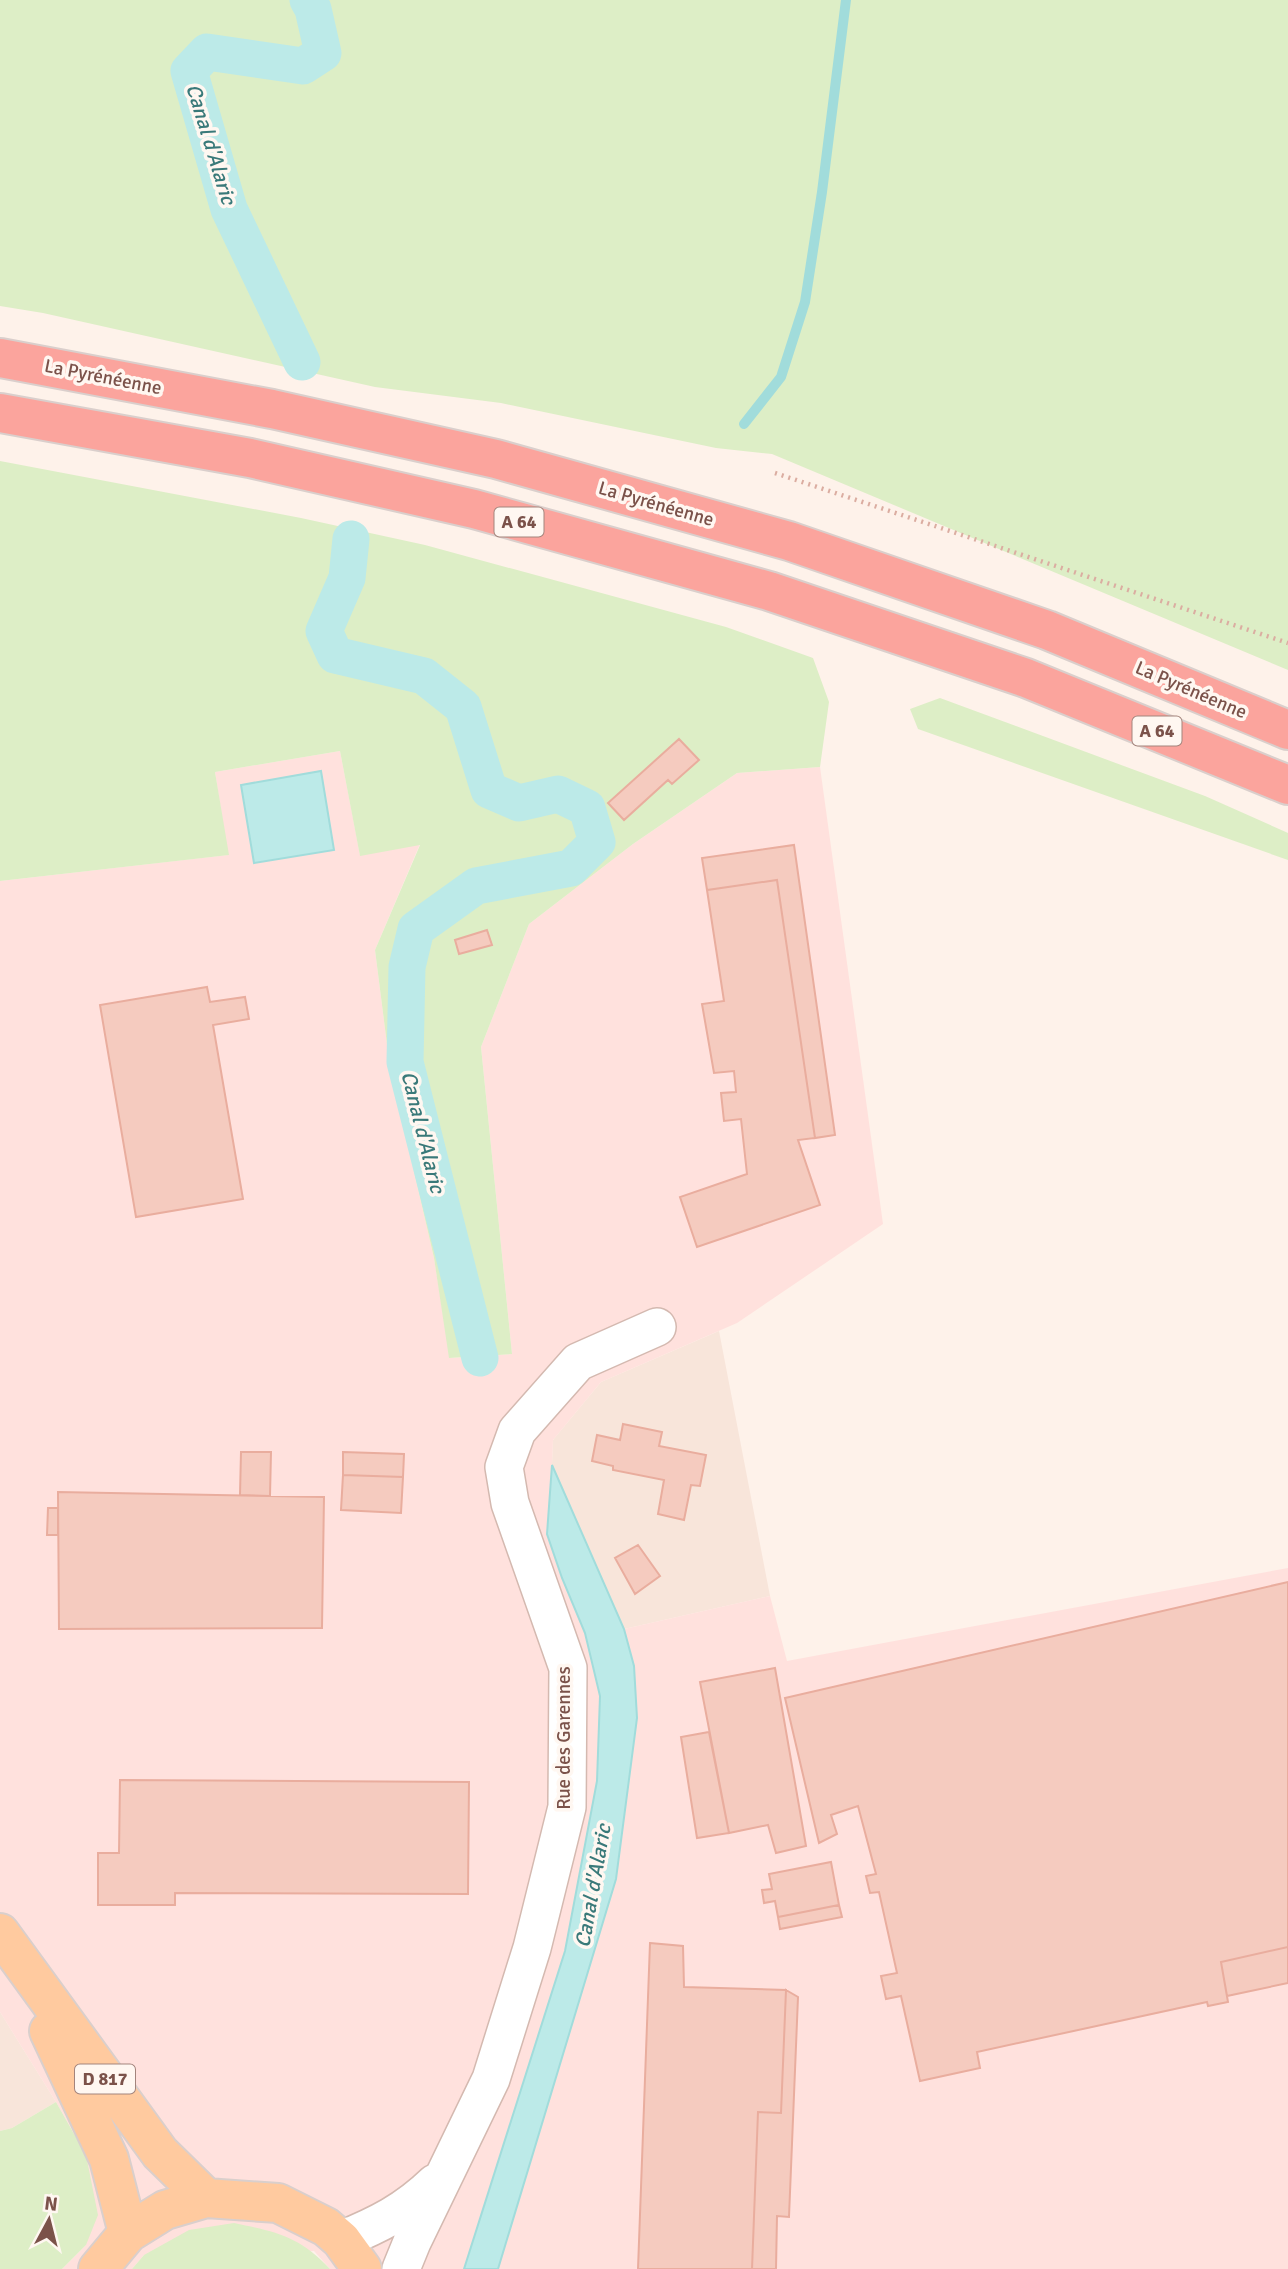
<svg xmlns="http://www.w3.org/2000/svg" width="1288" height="2269" font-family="Signika,sans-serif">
<rect width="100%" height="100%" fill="#fef2ea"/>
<!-- residential -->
<path fill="#f8e5da" d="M719,1331L770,1596L624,1629L552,1465L553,1440L601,1382Z
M0,2012L56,2102L12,2128L0,2131Z"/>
<!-- commercial -->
<path fill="#ffe1dd" d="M340,751L360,855L420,844L375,950L390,1068L434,1258L450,1358L512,1354L481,1047L529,924L633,844L737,773L820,767L883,1224L737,1323L601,1382L553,1440L552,1465L624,1629L770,1596L787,1661L1288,1568V2269H330L314,2251L144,2255L132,2269H62L86,2245V2155L56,2102L0,2012V881L228,855L215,772Z"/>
<!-- green -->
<path fill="#ddeec6" d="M0,0H1288V670L772,454L716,448L501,403L375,387L43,313L0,306Z
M0,461L301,518L425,545L726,627L813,658L829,702L820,767L737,773L633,844L529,924L481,1047L512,1354L449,1358L434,1258L390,1068L375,950L420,845L360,856L340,751L215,772L229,855L0,881Z
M940,698L1205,796L1288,833V860L918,729L910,709Z
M56,2102L86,2155L98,2215L86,2245L62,2269H0V2131L12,2128Z
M234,2223C277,2232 299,2236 330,2269H132L144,2255L189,2230Z"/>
<!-- water -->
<path fill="#bceae8" stroke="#a1dcdb" stroke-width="2" d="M321,771L334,850L254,863L241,785Z
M552,1465L624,1629L634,1666L637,1718L616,1879L498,2269H464L565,1951L597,1781L600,1696L585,1633L562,1578L547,1534Z"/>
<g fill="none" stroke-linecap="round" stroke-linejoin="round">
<!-- stream -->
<path stroke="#a1dcdb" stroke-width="10" d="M744,424L781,377L805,302L822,192L846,0"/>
<!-- canal -->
<path stroke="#bceae8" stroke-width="37" d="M302,362L229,209L189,71L207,52L303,66L323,53L313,9L308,0
M351,539L347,578L324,631L335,655L424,676L463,707L489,790L519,803L558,794L587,808L597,842L571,868L476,886L416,929L407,967L405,1062L480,1358"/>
</g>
<!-- building -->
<path fill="#f5cbbf" stroke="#e9ad9e" stroke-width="2" d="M679,739L699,760L672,784L668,780L624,820L608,803Z
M794,845L835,1135L815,1138L777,880L707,890L702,858Z
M777,880L815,1138L798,1140L820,1205L697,1247L680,1197L747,1174L741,1119L724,1121L721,1093L736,1092L734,1071L714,1073L702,1004L724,1001L707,890Z
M487,930L492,945L459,954L455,940Z
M207,987L210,1002L245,997L249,1019L213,1025L243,1199L136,1217L100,1005Z
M623,1424L662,1432L659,1446L706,1455L700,1486L691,1485L684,1520L658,1514L664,1480L613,1470V1466L592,1461L597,1435L620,1440Z
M241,1452H271L270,1496L240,1495Z
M343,1452L404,1454L403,1477L343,1475Z
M343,1475L403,1477L401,1513L341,1510Z
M58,1492L324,1497L322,1628L59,1629Z
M48,1508H58V1535H47Z
M638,1545L660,1576L635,1594L615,1558Z
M1288,1582V1947L1221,1962L1228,2002L1208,2006L1207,2002L977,2052L980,2068L920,2081L901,1996L886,1999L881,1976L897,1973L879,1892L870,1893L866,1876L876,1874L858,1806L831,1815L837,1834L819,1843L785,1698Z
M775,1668L806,1846L776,1853L768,1825L729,1833L700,1682Z
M709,1732L729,1833L697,1838L681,1737Z
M120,1780L469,1782L468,1894L175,1893V1905H98V1853H119Z
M831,1862L839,1905L778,1917L775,1901L764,1903L762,1890L772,1889L769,1874Z
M839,1905L842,1917L780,1929L778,1917Z
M650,1943L683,1946L684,1987L786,1990L781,2113L758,2112L752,2269H638Z
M1288,1947V1983L1227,1996L1221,1962Z
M786,1990L798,1997L789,2217L777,2216L776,2269H752L758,2112L781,2113Z"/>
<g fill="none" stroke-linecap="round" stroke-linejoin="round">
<defs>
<path id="street" d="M341,2240C378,2225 406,2211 435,2183
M401,2269L412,2242L491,2079L532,1948L567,1807L568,1668L510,1503L504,1467L517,1431L578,1362L657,1327"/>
<path id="primary" d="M0,1933L160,2153L206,2198
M49,2031L109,2159L128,2233
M98,2269L128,2233L165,2210L206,2198L278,2203L326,2227L341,2240L362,2269"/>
<path id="highway" d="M0,358L272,409L496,459L789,541L1047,630L1288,730
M0,413L250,458L474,509L769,591L1026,678L1288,785"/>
</defs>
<!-- street casing -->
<use href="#street" stroke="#d4b9b0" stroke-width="40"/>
<!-- primary casing -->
<use href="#primary" stroke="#dacfcc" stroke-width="42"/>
<!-- highway casing -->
<use href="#highway" stroke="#dacfcc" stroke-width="42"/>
<!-- path -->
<path stroke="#dbada1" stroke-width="4.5" stroke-dasharray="2 5" stroke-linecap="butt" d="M775,473L1288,643"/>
<!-- street -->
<use href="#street" stroke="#fff" stroke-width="37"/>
<!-- primary -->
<use href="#primary" stroke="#ffca9f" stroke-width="38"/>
<!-- highway -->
<use href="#highway" stroke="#fba49d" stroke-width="38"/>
</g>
<g text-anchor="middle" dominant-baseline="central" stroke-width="7" stroke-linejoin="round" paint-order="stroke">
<!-- shield labels -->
<g fill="#fff7f1" stroke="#a3847c" stroke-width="2">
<rect x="494.5" y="507.5" width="49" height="29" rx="5"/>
<rect x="1132.5" y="716.5" width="49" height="29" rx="5"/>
<rect x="75" y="2064.5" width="60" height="29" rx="5"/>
</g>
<g font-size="18" font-weight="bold" fill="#7b524a">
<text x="519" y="522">A 64</text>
<text x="1157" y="731">A 64</text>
<text x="105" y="2079">D 817</text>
</g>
<!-- street labels -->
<g font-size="19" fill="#7b524a" stroke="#fff7f1">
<text transform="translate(103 377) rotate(11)">La Pyrénéenne</text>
<text transform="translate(656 504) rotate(16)">La Pyrénéenne</text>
<text transform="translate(1191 690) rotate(23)">La Pyrénéenne</text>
<text transform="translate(564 1738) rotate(-90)">Rue des Garennes</text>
</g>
<!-- water labels -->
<g font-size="21" font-style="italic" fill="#397979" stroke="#fff7f1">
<text transform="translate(211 144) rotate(73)">Canal d'Alaric</text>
<text transform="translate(423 1132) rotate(76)">Canal d'Alaric</text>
<text transform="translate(593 1886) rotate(-80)">Canal d'Alaric</text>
</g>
</g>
<!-- north arrow -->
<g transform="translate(49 2220) rotate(7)" stroke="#fff7f1" stroke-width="5" paint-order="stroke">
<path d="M0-5L12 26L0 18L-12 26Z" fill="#7b524a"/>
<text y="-10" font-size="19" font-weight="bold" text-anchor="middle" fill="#7b524a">N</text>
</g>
</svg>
